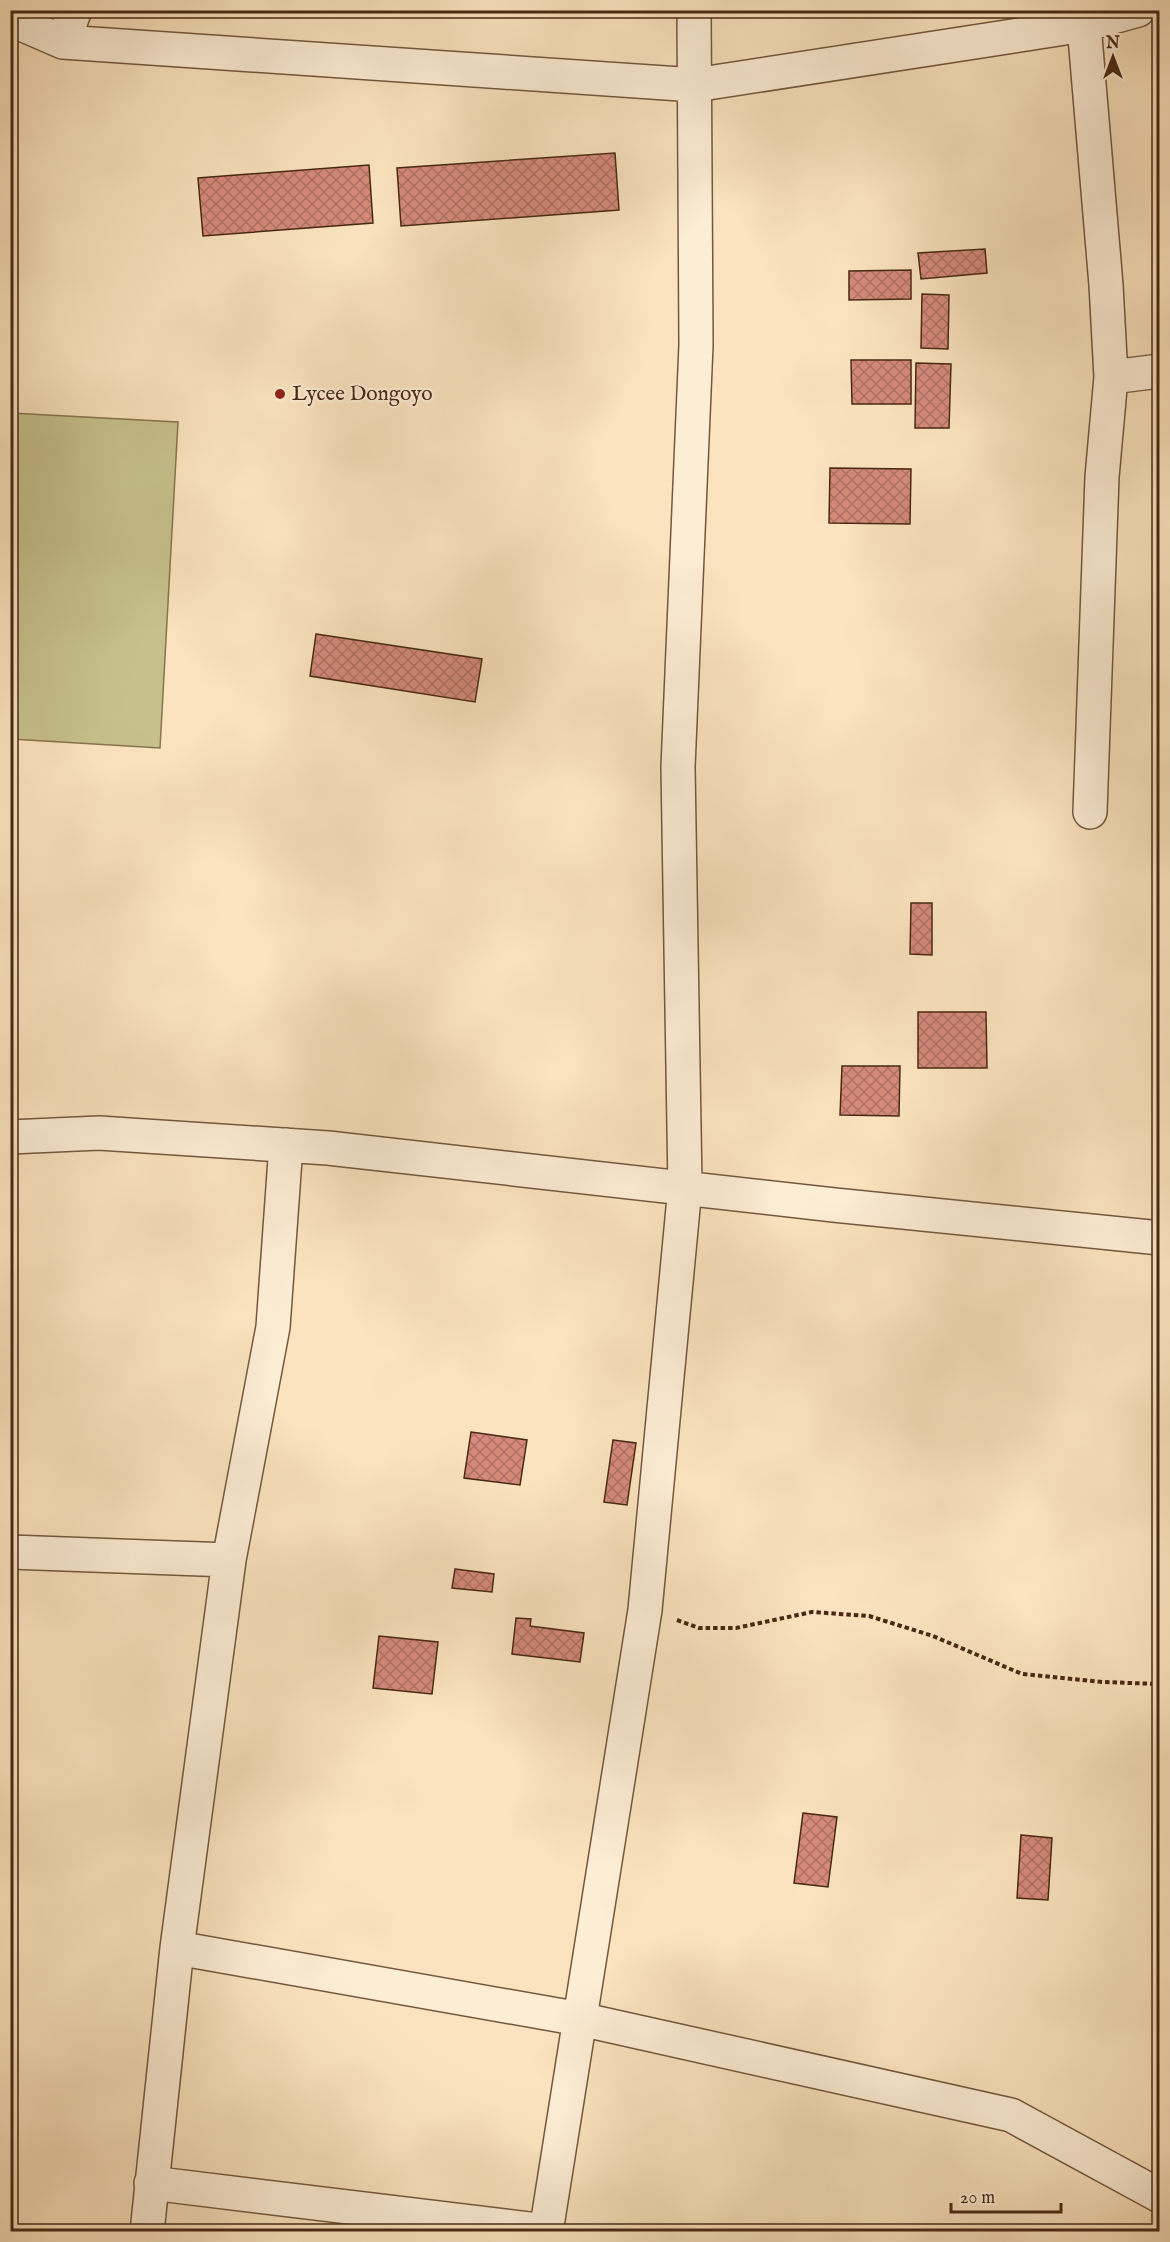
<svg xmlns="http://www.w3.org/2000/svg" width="1170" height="2242" font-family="'IM FELL English',serif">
<defs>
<pattern id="building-cross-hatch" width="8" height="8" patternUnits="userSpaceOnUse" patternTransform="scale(1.5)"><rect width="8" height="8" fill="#d58a7b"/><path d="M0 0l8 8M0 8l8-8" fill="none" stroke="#af7164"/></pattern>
</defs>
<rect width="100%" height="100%" fill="#fae3be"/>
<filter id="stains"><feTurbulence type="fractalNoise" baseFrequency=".00333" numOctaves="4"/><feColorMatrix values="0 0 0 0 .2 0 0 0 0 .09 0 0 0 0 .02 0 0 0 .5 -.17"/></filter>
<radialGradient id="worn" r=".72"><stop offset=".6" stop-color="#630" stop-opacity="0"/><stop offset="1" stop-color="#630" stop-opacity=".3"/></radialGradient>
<!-- green -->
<path fill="#c6c18c" stroke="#887450" stroke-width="1.5" d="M10,413L178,422L160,748L11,739Z"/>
<!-- building -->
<path fill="url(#building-cross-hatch)" stroke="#492814" stroke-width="1.5" d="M615,153L619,210L401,226L397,168Z
M369,165L373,223L203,236L198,178Z
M985,249L987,273L921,279L918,253Z
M911,270V299L849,300V271Z
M922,294L949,295L948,349L921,348Z
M851,360H911V404H852Z
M916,363L951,364L949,428H915Z
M830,468L911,469L910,524L829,523Z
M316,634L482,659L475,702L310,676Z
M911,903H932V955L910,954Z
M918,1012H986L987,1068H918Z
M842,1066H900L899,1116L840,1115Z
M471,1432L527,1440L520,1485L464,1478Z
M613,1440L636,1443L627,1505L604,1502Z
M455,1569L494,1574L492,1592L452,1588Z
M516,1618L531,1619L530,1626L584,1633L580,1662L512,1654Z
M379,1636L438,1642L432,1694L373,1688Z
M803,1813L837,1817L828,1887L794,1883Z
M1021,1835L1052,1838L1048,1900L1017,1898Z"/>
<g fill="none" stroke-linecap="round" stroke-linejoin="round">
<defs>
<path id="minor" d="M10,19L63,42L695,85L1084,25L1138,10
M1084,25L1106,285L1111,377L1102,477L1090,812
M63,42L75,10
M1111,377L1160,371
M10,1137L99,1133L328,1148L834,1205L1160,1238
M10,1552L229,1560
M177,1948L580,2019L1011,2115L1160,2196
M151,2183L546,2231
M147,2232L177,1948L229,1560L273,1327L286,1145
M546,2232L645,1610L685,1187L678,767L696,345L694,10"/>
</defs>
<!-- minor casing -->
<use href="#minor" stroke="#75573e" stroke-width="36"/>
<!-- path -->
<path stroke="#492814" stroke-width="4" stroke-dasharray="4.5 3" stroke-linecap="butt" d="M677,1620L699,1628H736L812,1612L869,1616L933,1636L1022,1674L1102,1682L1160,1684"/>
<!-- minor -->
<use href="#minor" stroke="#fcedd5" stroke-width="33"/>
</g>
<!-- markers -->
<circle fill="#8f2418" stroke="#fcedd5" stroke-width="2" cx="280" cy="394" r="6"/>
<g text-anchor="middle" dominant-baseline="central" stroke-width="4.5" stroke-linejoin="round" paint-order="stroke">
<!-- poi labels -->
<g font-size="21" fill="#492814" stroke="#fcedd5" text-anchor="start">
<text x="292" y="394">Lycee Dongoyo</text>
</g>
</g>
<!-- margin -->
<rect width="1170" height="2242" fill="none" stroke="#fae3be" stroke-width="36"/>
<rect x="12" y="12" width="1146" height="2218" fill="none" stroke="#492814" stroke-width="3"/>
<rect x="18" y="18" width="1134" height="2206" fill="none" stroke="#492814" stroke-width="1.5"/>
<!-- north arrow -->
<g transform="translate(1113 57)" stroke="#fcedd5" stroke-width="4.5" paint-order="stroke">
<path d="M0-4.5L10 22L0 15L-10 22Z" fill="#492814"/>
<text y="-9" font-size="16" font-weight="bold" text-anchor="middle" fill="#492814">N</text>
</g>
<!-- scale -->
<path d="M951 2203v9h110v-9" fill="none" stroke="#492814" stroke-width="3"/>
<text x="960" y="2203" font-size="18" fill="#492814" stroke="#fcedd5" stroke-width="4.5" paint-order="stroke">20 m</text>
<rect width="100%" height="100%" filter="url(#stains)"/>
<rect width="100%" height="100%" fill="url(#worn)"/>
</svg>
